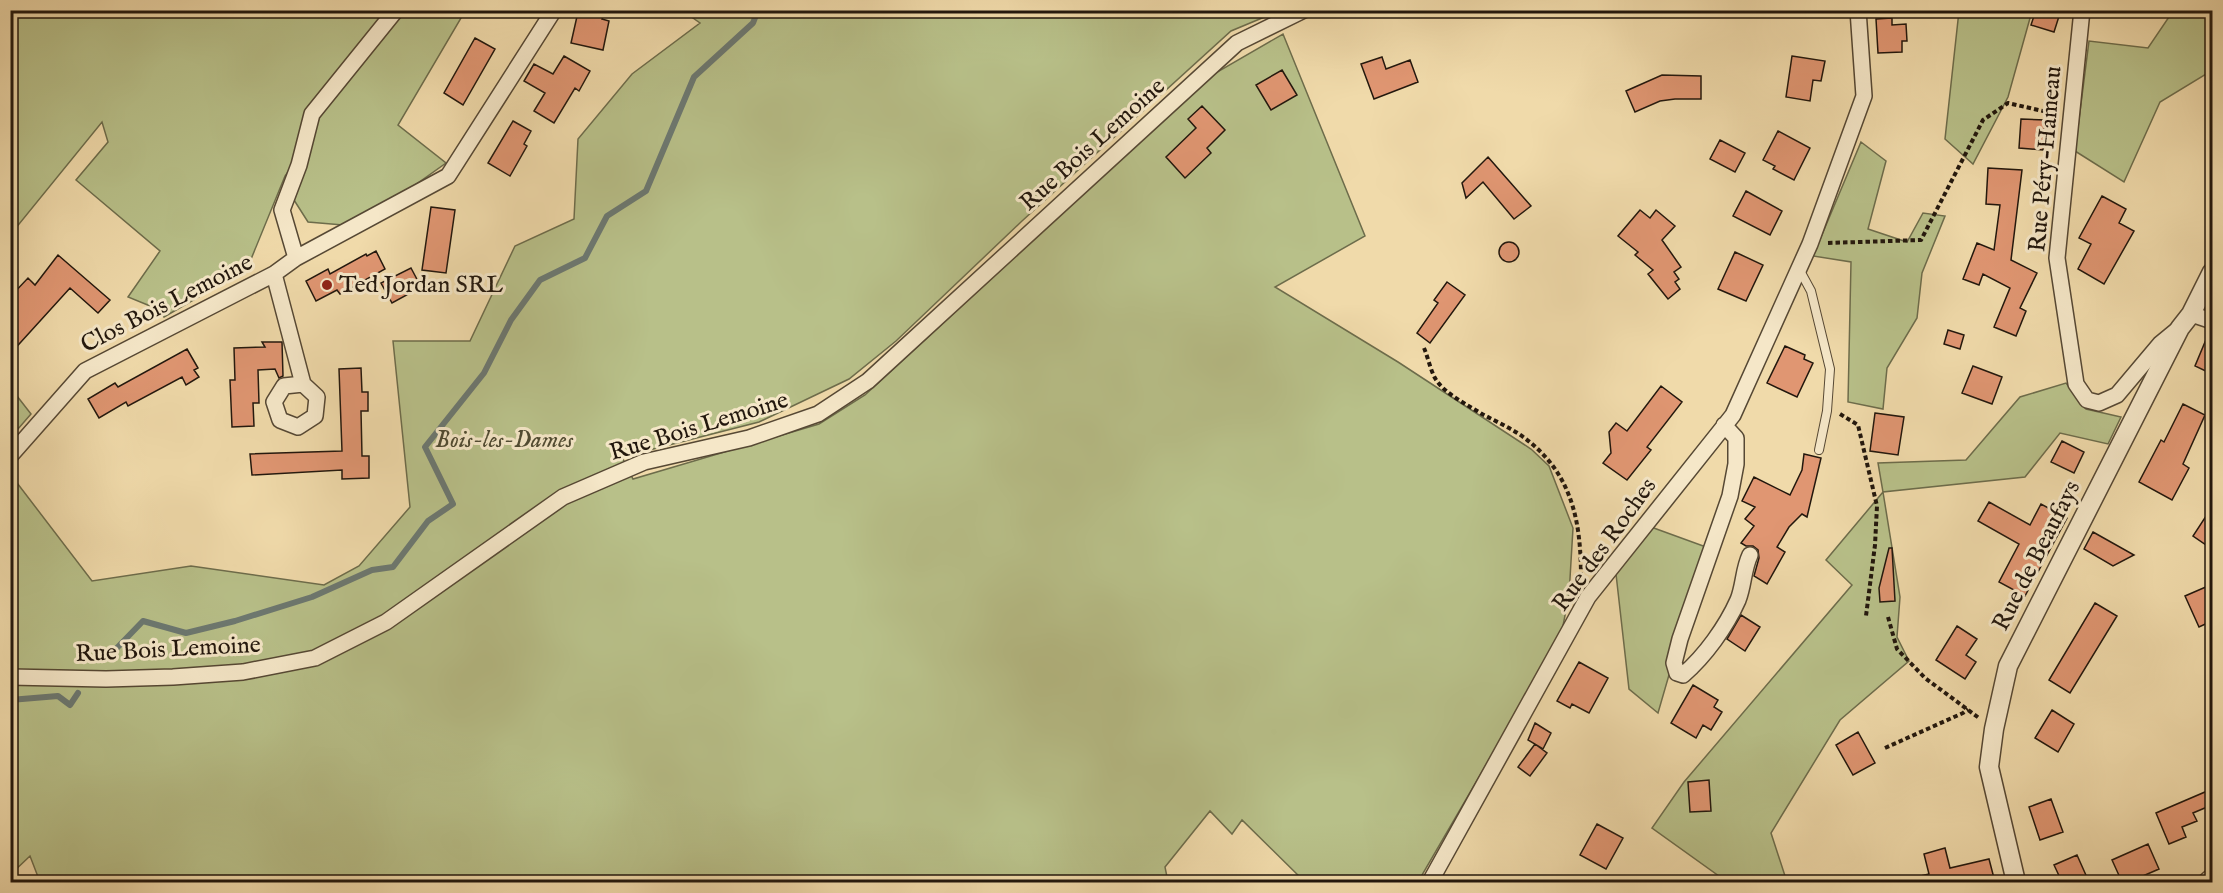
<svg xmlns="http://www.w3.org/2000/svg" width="2223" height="893" font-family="'IM FELL English',serif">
<rect width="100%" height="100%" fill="#f0daaa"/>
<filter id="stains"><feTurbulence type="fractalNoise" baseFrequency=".00333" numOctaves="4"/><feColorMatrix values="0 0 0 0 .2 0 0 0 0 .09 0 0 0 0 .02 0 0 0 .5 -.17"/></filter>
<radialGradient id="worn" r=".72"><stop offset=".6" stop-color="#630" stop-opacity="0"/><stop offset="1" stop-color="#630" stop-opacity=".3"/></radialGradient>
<!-- green -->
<path fill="#b8c089" stroke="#6d6c4b" stroke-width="1.5" d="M460,10L464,13L398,125L446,163L415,185L343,225L308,222L294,200L301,154L285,176L247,269L164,317L155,308L128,297L160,251L76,180L108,142L102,122L11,234V11Z
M683,11H1279L1231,31L1022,221L896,341L849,379L759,422L622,457L633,479L819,424L865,395L1212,75L1283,34L1365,236L1275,287L1398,362L1531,449L1549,466L1573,528L1569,595L1561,636L1418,882H1305L1242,820L1232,834L1210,811L1165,867L1168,882H40L30,856L11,874V475L92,581L191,566L324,585L359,566L410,507L393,341H470L515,246L574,219L578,139L632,74L700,23Z
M1959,11H2032L2008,97L1973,164L1945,139Z
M2173,11H2212V76L2206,74L2160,102L2124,182L2075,151L2089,41L2148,48Z
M1861,142L1886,161L1868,229L1907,242L1923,213L1945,216L1922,273L1917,318L1887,368L1883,409L1848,402L1851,262L1813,256Z
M2066,383L2086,409L2121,417L2108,444L2060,433L2025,477L1883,492L1900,597L1897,637L1909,661L1840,720L1771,833L1787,882H1724L1723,879L1652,828L1684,782L1852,585L1826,560L1883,492L1878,463L1966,460L2020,397Z
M10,387L31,414L11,437H10Z
M1651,527L1706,547L1658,713L1629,689L1616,574Z"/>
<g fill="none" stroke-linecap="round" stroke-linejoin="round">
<!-- stream -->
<path stroke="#6c7871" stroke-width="6" d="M113,652L143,621L186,633L235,621L312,597L372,570L393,567L428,521L453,504L425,447L484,373L511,320L540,280L585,258L607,216L646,191L694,77L753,23L758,10
M10,700L58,696L70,705L78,693"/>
</g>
<!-- building -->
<path fill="#e09672" stroke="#22170d" stroke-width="1.5" d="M2036,10H2061L2054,32L2031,25Z
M578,12L603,17L602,19L609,21L603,50L571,43Z
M1892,18V25L1906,24L1907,41H1902V52L1878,53L1876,19Z
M475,38L495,49L463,105L444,93Z
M564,56L590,71L579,91L575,88L554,123L534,111L545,93L524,81L534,64L553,74Z
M1792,56L1825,61L1821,81L1813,80L1810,101L1786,97Z
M1382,57L1386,69L1410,60L1418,82L1374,99L1361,64Z
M1282,70L1297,95L1271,110L1256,85Z
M1662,75L1701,76V99H1675L1660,101L1635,112L1626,91Z
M1202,106L1225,130L1207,148L1211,153L1185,178L1166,157L1196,128L1188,119Z
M2021,119L2045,120L2043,150L2019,148Z
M513,121L531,131L524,144L527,146L510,176L488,163Z
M1778,131L1810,148L1794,180L1773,169L1775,166L1763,160Z
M1720,140L1745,153L1735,172L1710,159Z
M1488,157L1531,206L1514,219L1483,182L1466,198L1462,183Z
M1988,168L2022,170L2011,260L2037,273L2020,308L2026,311L2016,336L1994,327L2010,288L1983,274L1979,285L1963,279L1977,243L1994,250L2000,205L1986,204Z
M1746,191L1782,211L1770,235L1733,216Z
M2102,196L2126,209L2119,223L2134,231L2104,284L2078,269L2091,244L2079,238Z
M431,207L455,210L446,273L422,270Z
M1640,210L1650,218L1656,210L1675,226L1662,240L1681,267L1674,272L1679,279L1675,282L1680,289L1668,299L1648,274L1653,270L1635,255L1638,252L1618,236Z
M1499 252a10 10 0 1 1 20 0a10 10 0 1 1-20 0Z
M376,251L385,269L340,294L337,290L316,301L306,281L328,269L330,274L366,254L367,256Z
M1735,252L1763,265L1746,301L1718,289Z
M58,255L110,300L98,313L70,288L10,354V297L28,278L35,285Z
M411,268L420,285L413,289L414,291L392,303L381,283Z
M1447,282L1465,295L1430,343L1417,333L1438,303L1434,300Z
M1948,330L1964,335L1960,349L1944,344Z
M2210,330L2212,331V374L2195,366Z
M262,342H282L283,376L279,378L275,369L258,370L259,403H253L254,426L232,427L230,380H235L234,348L265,347Z
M1785,346L1805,355L1804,359L1813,363L1797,397L1767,383Z
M187,349L198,368L194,370L199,377L186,385L182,377L128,406L126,402L99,418L88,399L115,383L118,387Z
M1973,366L2002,377L1992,404L1962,393Z
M361,368L362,392H368V411H361L362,456H369V478L342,479V470L252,475L250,454L342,451L339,369Z
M1661,386L1682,402L1647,447L1651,450L1627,480L1603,463L1611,453L1609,432L1616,423L1627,431Z
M2183,404L2205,415L2183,464L2189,468L2172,500L2139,482L2161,440L2164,442Z
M1875,413L1904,417L1898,455L1870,451Z
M2062,441L2084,452L2074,473L2051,462Z
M1804,454L1821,458L1807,517L1802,514L1789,527L1777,547L1785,552L1767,584L1754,576L1759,558L1758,550L1753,546H1746L1741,543L1754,526L1745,519L1755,507L1742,501L1754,477L1790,495L1802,470Z
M1989,502L2030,525L2041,504L2067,518L2025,596L1999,582L2019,544L1978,521Z
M2212,507V549L2193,536Z
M2093,532L2134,555L2113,566L2084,549Z
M1889,548H1892L1895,601L1880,602L1879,588Z
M2208,586L2212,596V621L2199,627L2185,596Z
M2095,603L2117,616L2070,693L2049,680Z
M1741,615L1760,627L1745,651L1727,639Z
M1957,626L1977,639L1966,655L1976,662L1965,679L1936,660Z
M1579,662L1608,678L1589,713L1572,704L1570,708L1557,701Z
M1693,685L1718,700L1714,707L1722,712L1711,730L1703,725L1696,738L1671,723Z
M2052,710L2074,724L2058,752L2035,738Z
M1535,723L1551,733L1543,749L1528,740Z
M1858,732L1875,763L1853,775L1836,745Z
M1535,744L1547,753L1530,776L1518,767Z
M1709,780L1711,811L1690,812L1688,782Z
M2212,789V805L2193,813L2197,821L2182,827L2186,837L2169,844L2156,813Z
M2051,799L2063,832L2040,840L2029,807Z
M1597,824L1623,838L1606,869L1580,855Z
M2148,844L2159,869L2129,882H2122L2112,860Z
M1945,848L1950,868L1989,859L1995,882H1917L1916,877L1929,874L1924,854Z
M2077,855L2089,882H2062L2054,865Z"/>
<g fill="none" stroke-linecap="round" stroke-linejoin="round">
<defs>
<path id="service" d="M1799,269L1811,291L1830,369L1827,411L1819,450"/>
<path id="minor" d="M2082,10L2057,258L2076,384L2087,400L2099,403L2117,395L2160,344L2177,330
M296,258L282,210L299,165L312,114L396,10
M274,274L303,384L317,397L315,416L298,427L280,420L274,402L284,386L303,384
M2191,314L2212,321
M1724,425L1736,438V464L1730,496L1680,639L1674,663L1677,673L1683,675C1705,656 1726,627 1738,600C1744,585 1743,570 1750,555
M10,456L85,371L274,274L296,258L448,176L554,10
M10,677L106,679L173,677L243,672L315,658L386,622L563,497L644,462L749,438L818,414L868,381L1237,43L1304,10
M1430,882L1588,597L1733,415L1810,244L1864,96L1858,10
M2205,882L2212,876"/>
<path id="tertiary" d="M2016,882L1989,767L1994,729L2008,666L2180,328L2191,314L2212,272"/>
</defs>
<!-- service casing -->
<use href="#service" stroke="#564834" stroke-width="10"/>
<!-- minor casing -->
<use href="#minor" stroke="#564834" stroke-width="18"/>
<!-- tertiary casing -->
<use href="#tertiary" stroke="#564834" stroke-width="21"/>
<!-- path -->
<path stroke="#22170d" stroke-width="4" stroke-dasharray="4.5 3" stroke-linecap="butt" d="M1828,243L1921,240L1983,120L2008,103L2056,114
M1424,348C1428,357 1430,369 1435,378C1443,393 1468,405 1482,414C1497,422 1513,429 1526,439C1573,475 1581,523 1581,578
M1840,414L1858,425L1877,506L1875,545L1866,616
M1888,617L1897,649L1925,678L1979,718
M1885,748L1963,713L1968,709"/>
<!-- service -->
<use href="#service" stroke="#f5e7c8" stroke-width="8"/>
<!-- minor -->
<use href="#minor" stroke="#f5e7c8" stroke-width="15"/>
<!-- tertiary -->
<use href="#tertiary" stroke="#f5e7c8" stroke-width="18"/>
</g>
<!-- markers -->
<circle fill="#8f2418" stroke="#f5e7c8" stroke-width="2" cx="327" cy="285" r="6"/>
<g text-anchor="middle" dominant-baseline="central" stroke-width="6" stroke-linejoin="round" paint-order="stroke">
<!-- street labels -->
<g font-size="24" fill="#22170d" stroke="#f5e7c8">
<text transform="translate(1093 145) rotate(-42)">Rue Bois Lemoine</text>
<text transform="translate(2046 159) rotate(-85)">Rue Péry-Hameau</text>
<text transform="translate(167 304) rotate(-27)">Clos Bois Lemoine</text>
<text transform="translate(699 427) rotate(-17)">Rue Bois Lemoine</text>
<text transform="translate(1605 545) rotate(-54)">Rue des Roches</text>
<text transform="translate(2037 556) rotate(-63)">Rue de Beaufays</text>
<text transform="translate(168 650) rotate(-3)">Rue Bois Lemoine</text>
</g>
<!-- poi labels -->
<g font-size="24" fill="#22170d" stroke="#f5e7c8" text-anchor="start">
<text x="339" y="285">Ted Jordan SRL</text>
</g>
<!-- park labels -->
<g font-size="24" font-style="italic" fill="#4f4a32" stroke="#f5e7c8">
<text x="504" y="440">Bois-les-Dames</text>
</g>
</g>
<!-- margin -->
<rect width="2223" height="893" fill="none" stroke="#f0daaa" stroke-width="36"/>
<rect x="12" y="12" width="2199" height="869" fill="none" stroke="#22170d" stroke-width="3"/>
<rect x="18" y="18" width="2187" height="857" fill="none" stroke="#22170d" stroke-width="1.5"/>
<rect width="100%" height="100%" filter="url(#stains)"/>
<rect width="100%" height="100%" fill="url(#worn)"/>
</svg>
